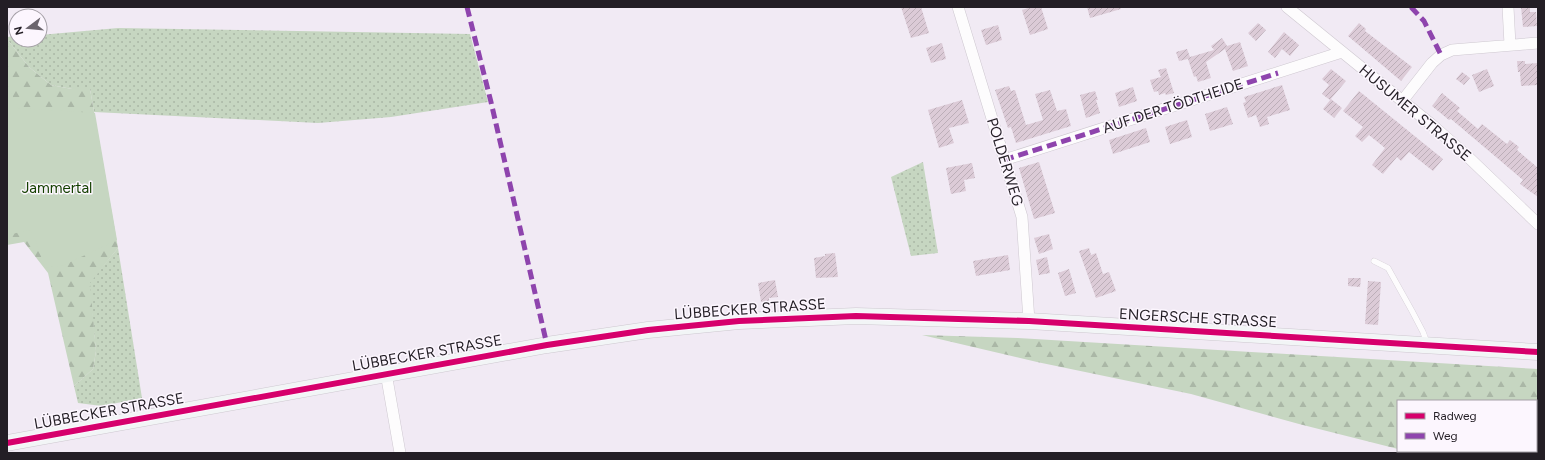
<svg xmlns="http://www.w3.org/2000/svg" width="1545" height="460" font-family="Figtree,sans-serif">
<defs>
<pattern id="grass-dots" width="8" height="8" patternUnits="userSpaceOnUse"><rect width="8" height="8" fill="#c6d6c1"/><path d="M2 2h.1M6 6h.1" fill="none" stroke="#aab7a6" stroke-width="1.8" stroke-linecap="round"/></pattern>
<pattern id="forest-firs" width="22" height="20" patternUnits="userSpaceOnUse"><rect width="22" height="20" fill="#c6d6c1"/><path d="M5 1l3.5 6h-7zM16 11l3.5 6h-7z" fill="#aab7a6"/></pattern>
<pattern id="building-hatch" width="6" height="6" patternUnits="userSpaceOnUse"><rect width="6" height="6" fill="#dccbd7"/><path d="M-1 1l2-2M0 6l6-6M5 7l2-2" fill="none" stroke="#bcaeb8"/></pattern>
</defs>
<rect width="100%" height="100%" fill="#f1eaf4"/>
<!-- grass -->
<path fill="url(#grass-dots)" d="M118,28L470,34L488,102L391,117L318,123L94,112L90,89H72L51,85L29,67L7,39V37L16,36V40H40V35Z
M923,162L938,253L911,256L891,177Z
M118,248L142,398L102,406L78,403L74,386L93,369L96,351L89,283Z"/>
<!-- forest -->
<path fill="url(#forest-firs)" d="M7,39L29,67L51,85L72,89H90L118,248L90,283L96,351L93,369L74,386L48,273L24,242L7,245Z
M922,335L1018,338L1538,369V453H1415L1407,451H1536V401H1398V449L1299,424L1191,394L1037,362Z"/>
<!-- park -->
<path fill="#c6d6c1" d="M7,83L18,108L95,113L117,240L64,265L45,268L36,241L30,230L7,235Z"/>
<!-- building -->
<path fill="url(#building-hatch)" d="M901,7H921L929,33L911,38Z
M1031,7H1041L1048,29L1030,35L1022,10Z
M1087,7H1120L1121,9L1090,18Z
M1521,7H1530V12H1536L1537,26L1523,27Z
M1258,23L1266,30L1256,41L1248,33Z
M1359,23L1366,29L1365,31L1412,67L1401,81L1348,36Z
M998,25L1002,40L986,45L981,30Z
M1284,32L1299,45L1290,56L1282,49L1275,58L1268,52Z
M1222,38L1227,46L1240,42L1248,66L1233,71L1225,49L1206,62L1211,78L1198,82L1196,76L1194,77L1188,59L1179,61L1176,52L1187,49L1190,57L1214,50L1211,46Z
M942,43L946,59L931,63L926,48Z
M1517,61H1525V64L1538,63V85L1521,86L1520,72H1518Z
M1166,68L1174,93L1166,95L1165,93L1159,95L1158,91L1154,92L1150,80L1161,77L1158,70Z
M1331,69L1346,81L1330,100L1322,94L1329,85L1322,79Z
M1487,69L1494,86L1479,92L1472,75Z
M1462,72L1470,78L1464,85L1456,79Z
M1282,85L1290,110L1267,117L1269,124L1260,127L1256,115L1248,118L1243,103L1246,102L1244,97Z
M1009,86L1011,91L1015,90L1026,125L1043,120L1035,94L1050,90L1057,111L1066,109L1071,126L1016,143L1011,127L1008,128L995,90Z
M1133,87L1137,101L1119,107L1115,93Z
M1095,91L1098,100H1096L1100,113L1086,118L1080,95Z
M1359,91L1443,159L1433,171L1409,152L1401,161L1397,157L1383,174L1372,165L1385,148L1369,135L1362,142L1355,136L1363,127L1343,111Z
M1442,93L1460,108L1457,111L1478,129L1482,124L1507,144L1510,140L1519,147L1517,150L1538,168V197L1520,184L1523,180L1496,157L1451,119L1449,120L1432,106Z
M1331,99L1342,108L1334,118L1323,109Z
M962,100L969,123L949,128L954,143L939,148L928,110Z
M1227,107L1233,124L1210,131L1205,114Z
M1187,120L1192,137L1170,144L1165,127Z
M1146,128L1150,142L1113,154L1109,140Z
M1039,162L1055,213L1034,219L1019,168Z
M972,163L975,178L964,180L966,191L951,194L946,168Z
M1049,234L1053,249L1039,254L1034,238Z
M1089,248L1091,255L1096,253L1103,274L1109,272L1116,291L1096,298L1079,251Z
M835,253L838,277L816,278L814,258L825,256V254Z
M1008,255L1010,270L976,276L973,261Z
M1047,257L1050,273L1039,275L1036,260Z
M1069,269L1076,293L1065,296L1058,273Z
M1348,278H1361L1360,287L1348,286Z
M775,280L778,297L769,298V301L761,302L758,283Z
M1368,281L1381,282L1378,325L1365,324Z"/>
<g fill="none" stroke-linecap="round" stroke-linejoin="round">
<defs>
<path id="service" d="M1374,261L1388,268L1412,311L1423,332L1427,343"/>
<path id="minor" d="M958,7L1022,217L1029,321
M1287,7L1432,125L1465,154L1538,224
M1508,7L1510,45
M1403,100L1432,63L1441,55L1452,50L1538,43
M1004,160L1342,52
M386,373L400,453"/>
<path id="secondary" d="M7,443L547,345L648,330L739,321L856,316L1029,321L1538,352"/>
</defs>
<!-- service casing -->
<use href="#service" stroke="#cec8d0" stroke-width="6"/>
<!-- minor casing -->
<use href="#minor" stroke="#cec8d0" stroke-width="12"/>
<!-- secondary casing -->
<use href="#secondary" stroke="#cec8d0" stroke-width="17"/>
<!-- service -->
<use href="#service" stroke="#fdfcfd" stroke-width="5.5"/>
<!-- minor -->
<use href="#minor" stroke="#fdfcfd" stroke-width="11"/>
<!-- secondary -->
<use href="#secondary" stroke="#f2f5f6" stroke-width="16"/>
<!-- quiet -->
<path stroke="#8e44ad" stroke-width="5" stroke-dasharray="10 5" stroke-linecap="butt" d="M467,7L491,102L547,345
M1411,7L1424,21L1441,55
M1004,160L1278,73"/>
<defs>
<path id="cycleway" d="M7,443L547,345L648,330L739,321L856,316L1029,321L1538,352"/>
</defs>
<!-- cycleway casing -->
<use href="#cycleway" stroke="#fcf6fe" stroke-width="8"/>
<!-- cycleway -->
<use href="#cycleway" stroke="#d6006c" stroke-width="6"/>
</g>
<g text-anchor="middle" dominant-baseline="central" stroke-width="3" stroke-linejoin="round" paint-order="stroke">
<!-- street labels -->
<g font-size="15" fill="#231e25" stroke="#fcf6fe">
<text transform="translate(1173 106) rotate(-18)">AUF DER TÖDTHEIDE</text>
<text transform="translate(1415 113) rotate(40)">HUSUMER STRASSE</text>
<text transform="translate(1005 162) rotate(73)">POLDERWEG</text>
<text transform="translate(750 309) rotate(-4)">LÜBBECKER STRASSE</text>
<text transform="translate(1198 318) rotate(3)">ENGERSCHE STRASSE</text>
<text transform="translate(427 353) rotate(-10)">LÜBBECKER STRASSE</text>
<text transform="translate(109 411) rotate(-10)">LÜBBECKER STRASSE</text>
</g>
<!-- park labels -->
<g font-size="15" fill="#144000" stroke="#fcf6fe">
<text x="57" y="188">Jammertal</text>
</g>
</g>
<!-- border -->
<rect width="1545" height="460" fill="none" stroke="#231e25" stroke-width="16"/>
<!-- legend -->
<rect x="1397" y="400" width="140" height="52" fill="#fcf6fe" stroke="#a5a0a7"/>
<rect x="1405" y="413" width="20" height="6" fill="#d6006c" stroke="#a5a0a7"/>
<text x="1433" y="420" font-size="12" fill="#231e25">Radweg</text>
<rect x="1405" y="433" width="20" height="6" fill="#8e44ad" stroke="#a5a0a7"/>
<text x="1433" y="440" font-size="12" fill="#231e25">Weg</text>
<!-- north arrow -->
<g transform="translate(28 28) rotate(254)"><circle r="19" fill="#fcf6fe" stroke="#a5a0a7"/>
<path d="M0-3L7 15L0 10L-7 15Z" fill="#6b656d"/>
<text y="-6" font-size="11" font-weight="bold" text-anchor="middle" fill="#231e25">N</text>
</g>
</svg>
